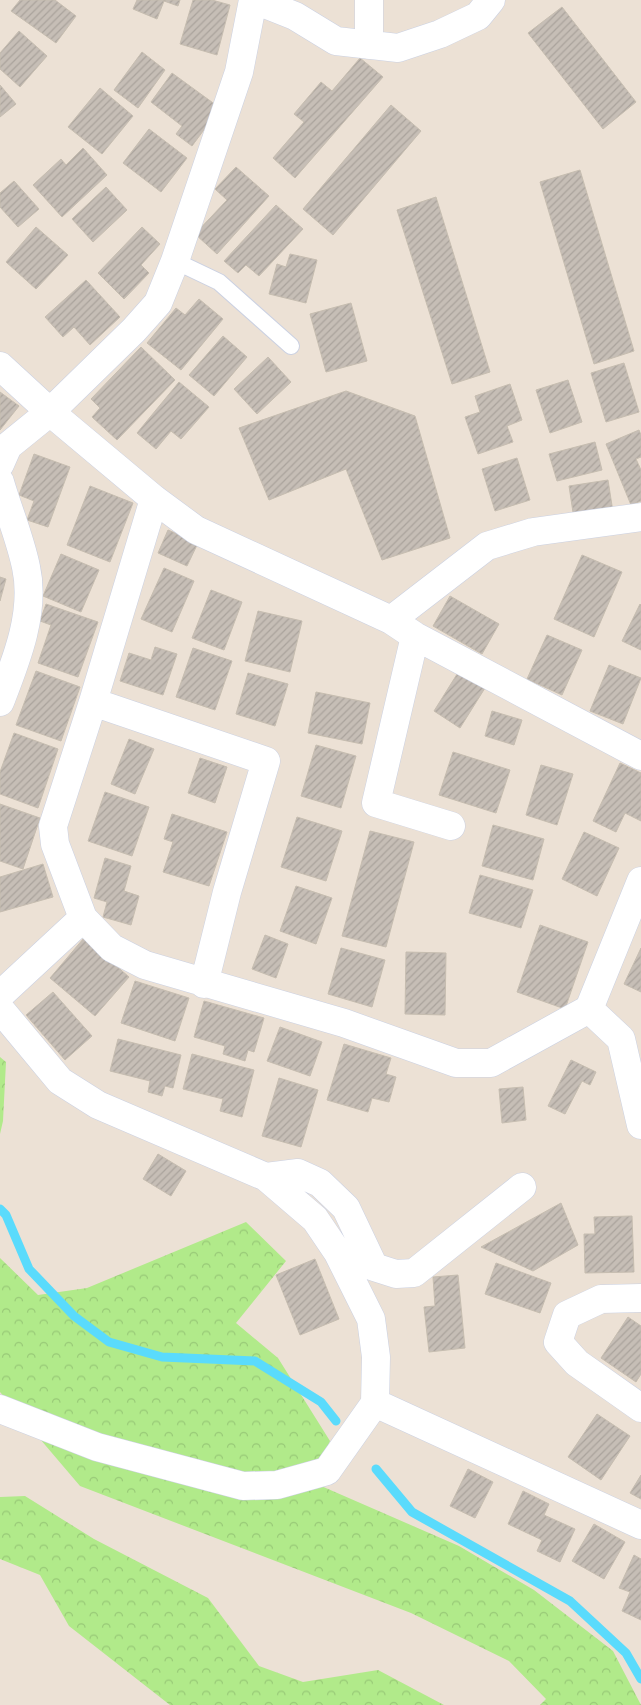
<svg xmlns="http://www.w3.org/2000/svg" width="641" height="1705" font-family="Ubuntu,sans-serif">
<defs>
<pattern id="forest-crowns" width="20" height="18" patternUnits="userSpaceOnUse" patternTransform="scale(1.25)"><rect width="20" height="18" fill="#b1ea8a"/><path d="M2 6a3 3 0 1 1 6 0M12 15a3 3 0 1 1 6 0" fill="none" stroke="#98c977"/></pattern>
<pattern id="building-hatch" width="6" height="6" patternUnits="userSpaceOnUse" patternTransform="scale(1.25)"><rect width="6" height="6" fill="#c6beb6"/><path d="M-1 1l2-2M0 6l6-6M5 7l2-2" fill="none" stroke="#aaa39c"/></pattern>
</defs>
<rect width="100%" height="100%" fill="#ece1d5"/>
<!-- forest -->
<path fill="url(#forest-crowns)" d="M0,1057L6,1062L3,1121L0,1134Z
M246,1222L286,1261L236,1323L278,1358L330,1441L312,1482L459,1546L534,1590L613,1651L641,1705H540L546,1699L509,1661L411,1613L80,1486L0,1392V1258L38,1295L87,1288Z
M25,1496L94,1539L208,1598L259,1666L303,1682L378,1670L444,1705H170L69,1626L40,1575L0,1559V1497Z"/>
<g fill="none" stroke-linecap="round" stroke-linejoin="round">
<!-- stream -->
<path stroke="#5adbfc" stroke-width="9" d="M0,1209L6,1215L29,1269L74,1316L109,1342L162,1357L255,1361L321,1402L336,1421
M376,1469L412,1512L570,1601L626,1653L641,1679"/>
</g>
<!-- building -->
<path fill="url(#building-hatch)" stroke="#c6bdb0" d="M20,0H55L76,16L56,43L11,11Z
M137,0H180L178,6L164,1L157,19L133,9Z
M193,0H212L230,5L217,55L180,44Z
M562,7L636,102L603,129L528,33Z
M19,31L47,56L20,87L0,69V53Z
M142,52L165,70L138,108L114,90Z
M360,58L383,77L295,178L273,158L304,122L294,114L321,82L332,91Z
M172,73L220,108L192,146L176,134L182,126L151,102Z
M0,85L16,104L0,117Z
M100,88L133,116L102,154L68,127Z
M391,105L421,131L333,235L303,209Z
M149,129L187,158L161,192L123,163Z
M83,148L107,175L62,217L33,185L61,159L66,165Z
M236,167L269,196L217,254L195,234L227,200L215,189Z
M580,170L634,351L594,364L540,182Z
M14,181L39,209L18,227L0,207V193Z
M106,187L127,210L93,242L72,219Z
M436,197L490,372L452,384L397,210Z
M276,205L303,229L259,276L246,265L238,273L224,261Z
M36,227L68,255L36,289L6,262Z
M142,227L160,244L141,265L149,273L124,299L98,273Z
M290,254L317,260L306,303L269,294L277,264L286,267Z
M86,280L120,317L90,345L74,327L63,337L45,317Z
M199,299L223,319L181,370L147,343L176,308L185,315Z
M351,303L367,361L326,372L310,314Z
M223,336L247,357L214,396L189,375Z
M141,347L175,380L117,440L92,417L100,408L91,399Z
M268,357L291,382L257,414L234,389Z
M624,363L639,412L606,422L591,373Z
M568,380L582,422L550,433L536,390Z
M179,382L209,407L181,439L171,431L156,449L137,433Z
M510,384L522,420L507,426L513,442L478,454L465,417L480,412L475,396Z
M346,391L415,416L450,538L382,560L346,469L269,500L239,428Z
M0,392L19,406L0,430Z
M639,430L641,435V457L636,459L641,470V501L631,505L606,444Z
M595,442L602,470L557,481L549,454Z
M34,454L70,467L48,527L27,520L34,501L19,495Z
M517,458L530,500L495,511L482,469Z
M608,480L613,512L574,519L569,486Z
M90,486L133,503L110,562L67,545Z
M168,530L198,543L187,566L158,553Z
M61,554L99,570L81,612L43,596Z
M582,555L622,572L594,637L554,619Z
M164,568L194,581L172,632L141,619Z
M0,577L6,579L0,601Z
M211,590L242,602L224,650L192,638Z
M450,596L499,624L482,654L433,626Z
M46,604L98,622L78,677L38,663L51,625L40,621Z
M640,604L641,605V650L622,641Z
M258,611L302,621L290,672L245,661Z
M547,635L582,650L562,695L527,679Z
M155,647L177,654L163,695L120,681L129,653L151,660Z
M193,648L232,661L215,710L176,697Z
M609,665L641,678L623,724L590,711Z
M36,671L80,687L61,741L16,725Z
M459,671L485,688L460,728L434,711Z
M248,673L288,684L275,726L236,714Z
M316,692L370,703L362,744L308,733Z
M492,711L522,720L514,745L485,736Z
M14,733L58,749L38,808L0,794V772Z
M129,739L154,749L135,794L111,784Z
M316,745L356,756L341,808L301,796Z
M453,752L510,770L496,813L439,795Z
M200,758L227,767L215,803L188,793Z
M620,763L641,773V821L625,813L616,832L593,821Z
M541,765L573,774L557,825L526,815Z
M105,792L149,807L132,856L88,841Z
M0,804L40,818L23,869L0,861Z
M172,814L227,832L209,886L163,872L173,842L164,839Z
M297,817L342,831L326,881L281,867Z
M493,825L544,839L533,880L482,866Z
M370,831L414,842L386,947L342,936Z
M584,832L619,848L597,896L562,879Z
M105,858L131,866L124,891L139,896L131,925L103,917L107,902L94,898Z
M43,864L53,897L0,912V877Z
M480,875L533,890L521,928L469,913Z
M296,886L332,898L316,944L280,931Z
M540,925L588,942L565,1009L517,992Z
M265,935L288,944L276,978L252,969Z
M84,938L129,977L95,1016L50,978Z
M341,948L385,960L372,1007L328,994Z
M641,948V992L624,984Z
M406,952L446,953L445,1015L405,1014Z
M135,981L189,998L175,1041L121,1023Z
M53,992L92,1036L65,1060L26,1015Z
M204,1001L264,1018L254,1052L248,1050L245,1061L223,1054L225,1046L194,1037Z
M280,1027L322,1042L310,1076L267,1061Z
M118,1039L181,1055L173,1088L165,1086L162,1096L148,1092L150,1081L110,1071Z
M344,1044L391,1058L386,1074L396,1077L389,1102L372,1098L368,1112L327,1100Z
M192,1054L254,1070L242,1117L220,1111L223,1099L183,1089Z
M571,1060L596,1072L590,1085L582,1081L565,1114L548,1106Z
M279,1078L318,1090L301,1147L262,1136Z
M523,1087L526,1120L502,1123L499,1089Z
M158,1154L186,1171L171,1196L143,1179Z
M561,1203L578,1245L533,1271L481,1247Z
M632,1216L634,1272L585,1273L584,1234H595L594,1217Z
M315,1259L339,1319L300,1335L276,1275Z
M496,1263L551,1283L540,1313L485,1294Z
M458,1275L465,1348L429,1352L424,1307L435,1306L433,1277Z
M628,1317L641,1326V1374L636,1382L601,1358Z
M597,1414L630,1436L601,1480L568,1457Z
M468,1469L493,1482L475,1518L450,1506Z
M641,1475V1499L630,1493Z
M523,1491L549,1504L544,1515L575,1529L560,1562L537,1551L542,1540L508,1524Z
M594,1524L625,1542L604,1579L572,1561Z
M634,1555L641,1559V1620L622,1611L630,1592L619,1588Z"/>
<g fill="none" stroke-linecap="round" stroke-linejoin="round">
<defs>
<path id="lane" d="M175,261L219,282L291,346"/>
<path id="street" d="M255,0L295,16L336,41L398,48L440,34L478,16L491,0
M369,0V45
M0,366L50,412L154,499L196,530L391,620L415,636L641,756
M0,464L8,446L50,412L134,330L158,303L175,261L239,72L253,0
M0,482C8,510 20,538 26,567C36,612 16,661 0,702
M154,499L93,702L53,826L55,844L83,918L112,948L145,965L344,1023L456,1063H491L589,1009L621,1039L641,1125
M391,620L487,546L533,532L641,517
M415,636L376,803L451,826
M93,702L266,761L227,892L204,984
M0,995L83,918
M0,1009L60,1081L98,1105L266,1177L315,1219L338,1253L371,1319L376,1357L375,1403L641,1525
M589,1009L641,881
M266,1177L298,1173L320,1183L346,1208L374,1267L396,1274L414,1273L522,1187
M641,1298L601,1299L567,1315L558,1342L577,1363L641,1408
M0,1409L97,1447L243,1486L277,1485L327,1471L375,1403"/>
</defs>
<!-- lane casing -->
<use href="#lane" stroke="#cbd1e2" stroke-width="18"/>
<!-- street casing -->
<use href="#street" stroke="#cbd1e2" stroke-width="29"/>
<!-- lane -->
<use href="#lane" stroke="#fff" stroke-width="16"/>
<!-- street -->
<use href="#street" stroke="#fff" stroke-width="28"/>
</g>
</svg>
